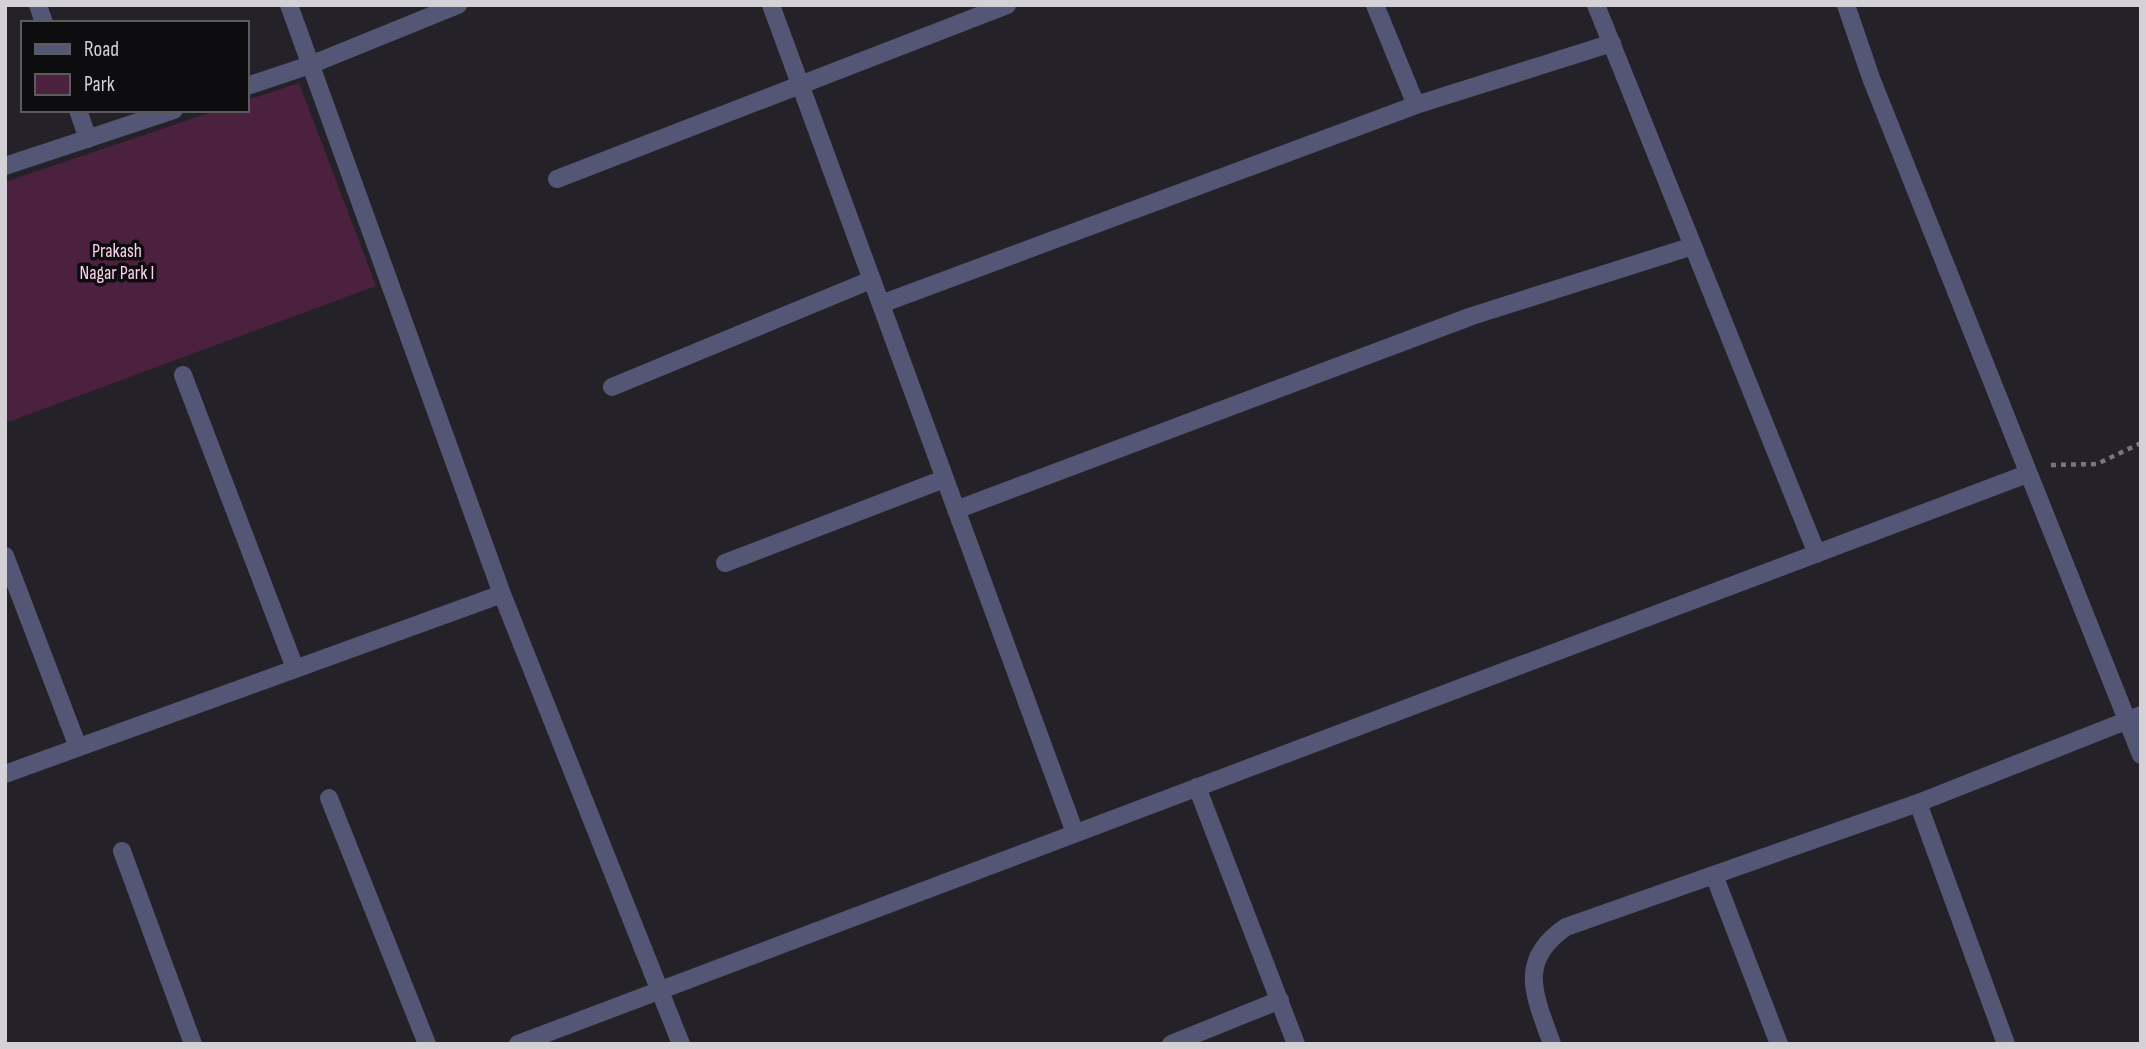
<svg xmlns="http://www.w3.org/2000/svg" width="2146" height="1049" font-family="'Sofia Sans Condensed',sans-serif">
<rect width="100%" height="100%" fill="#242228"/>
<!-- green -->
<path fill="#4c213f" d="M299,83L376,286L5,423V182L218,110H247V100Z"/>
<g fill="none" stroke-linecap="round" stroke-linejoin="round">
<!-- path -->
<path stroke="#78767b" stroke-width="4.5" stroke-dasharray="5 5" stroke-linecap="butt" d="M2051,465L2097,464L2141,443"/>
<!-- street -->
<path stroke="#545676" stroke-width="18" d="M38,5L44,23
M289,5L502,594L681,1044
M771,5L1075,833
M1375,5L1416,105
M1596,5L1817,554
M1846,5L1871,78L2141,755
M247,86L310,65L458,5
M78,110L88,139
M5,166L174,110
M557,179L1007,5
M881,304L1416,105L1612,43
M183,375L295,668
M612,387L871,280
M956,510L1472,316L1693,246
M5,556L78,747
M725,563L944,479
M5,774L502,594
M1197,787L1296,1044
M329,798L427,1044
M1918,803L2006,1044
M122,851L193,1044
M1714,875L1779,1044
M518,1044L2027,474
M1171,1044L1280,1000
M1552,1044C1535,996 1516,961 1566,927L1918,803L2141,715"/>
</g>
<g text-anchor="middle" dominant-baseline="central" stroke-width="7" stroke-linejoin="round" paint-order="stroke">
<!-- park labels -->
<g font-size="19" fill="#fcd1ec" stroke="#0d0c0f">
<text x="117" y="251">Prakash<tspan x="117" dy="22">Nagar Park I</tspan></text>
</g>
</g>
<!-- border -->
<rect width="2146" height="1049" fill="none" stroke="#d3d1d5" stroke-width="14"/>
<!-- legend -->
<rect x="21" y="21" width="228" height="91" fill="#0d0c0f" stroke="#5c5b5e" stroke-width="2"/>
<rect x="35" y="44" width="35" height="10" fill="#545676" stroke="#5c5b5e" stroke-width="2"/>
<text x="84" y="56" font-size="21" fill="#d3d1d5">Road</text>
<rect x="35" y="74" width="35" height="21" fill="#4c213f" stroke="#5c5b5e" stroke-width="2"/>
<text x="84" y="91" font-size="21" fill="#d3d1d5">Park</text>
</svg>
